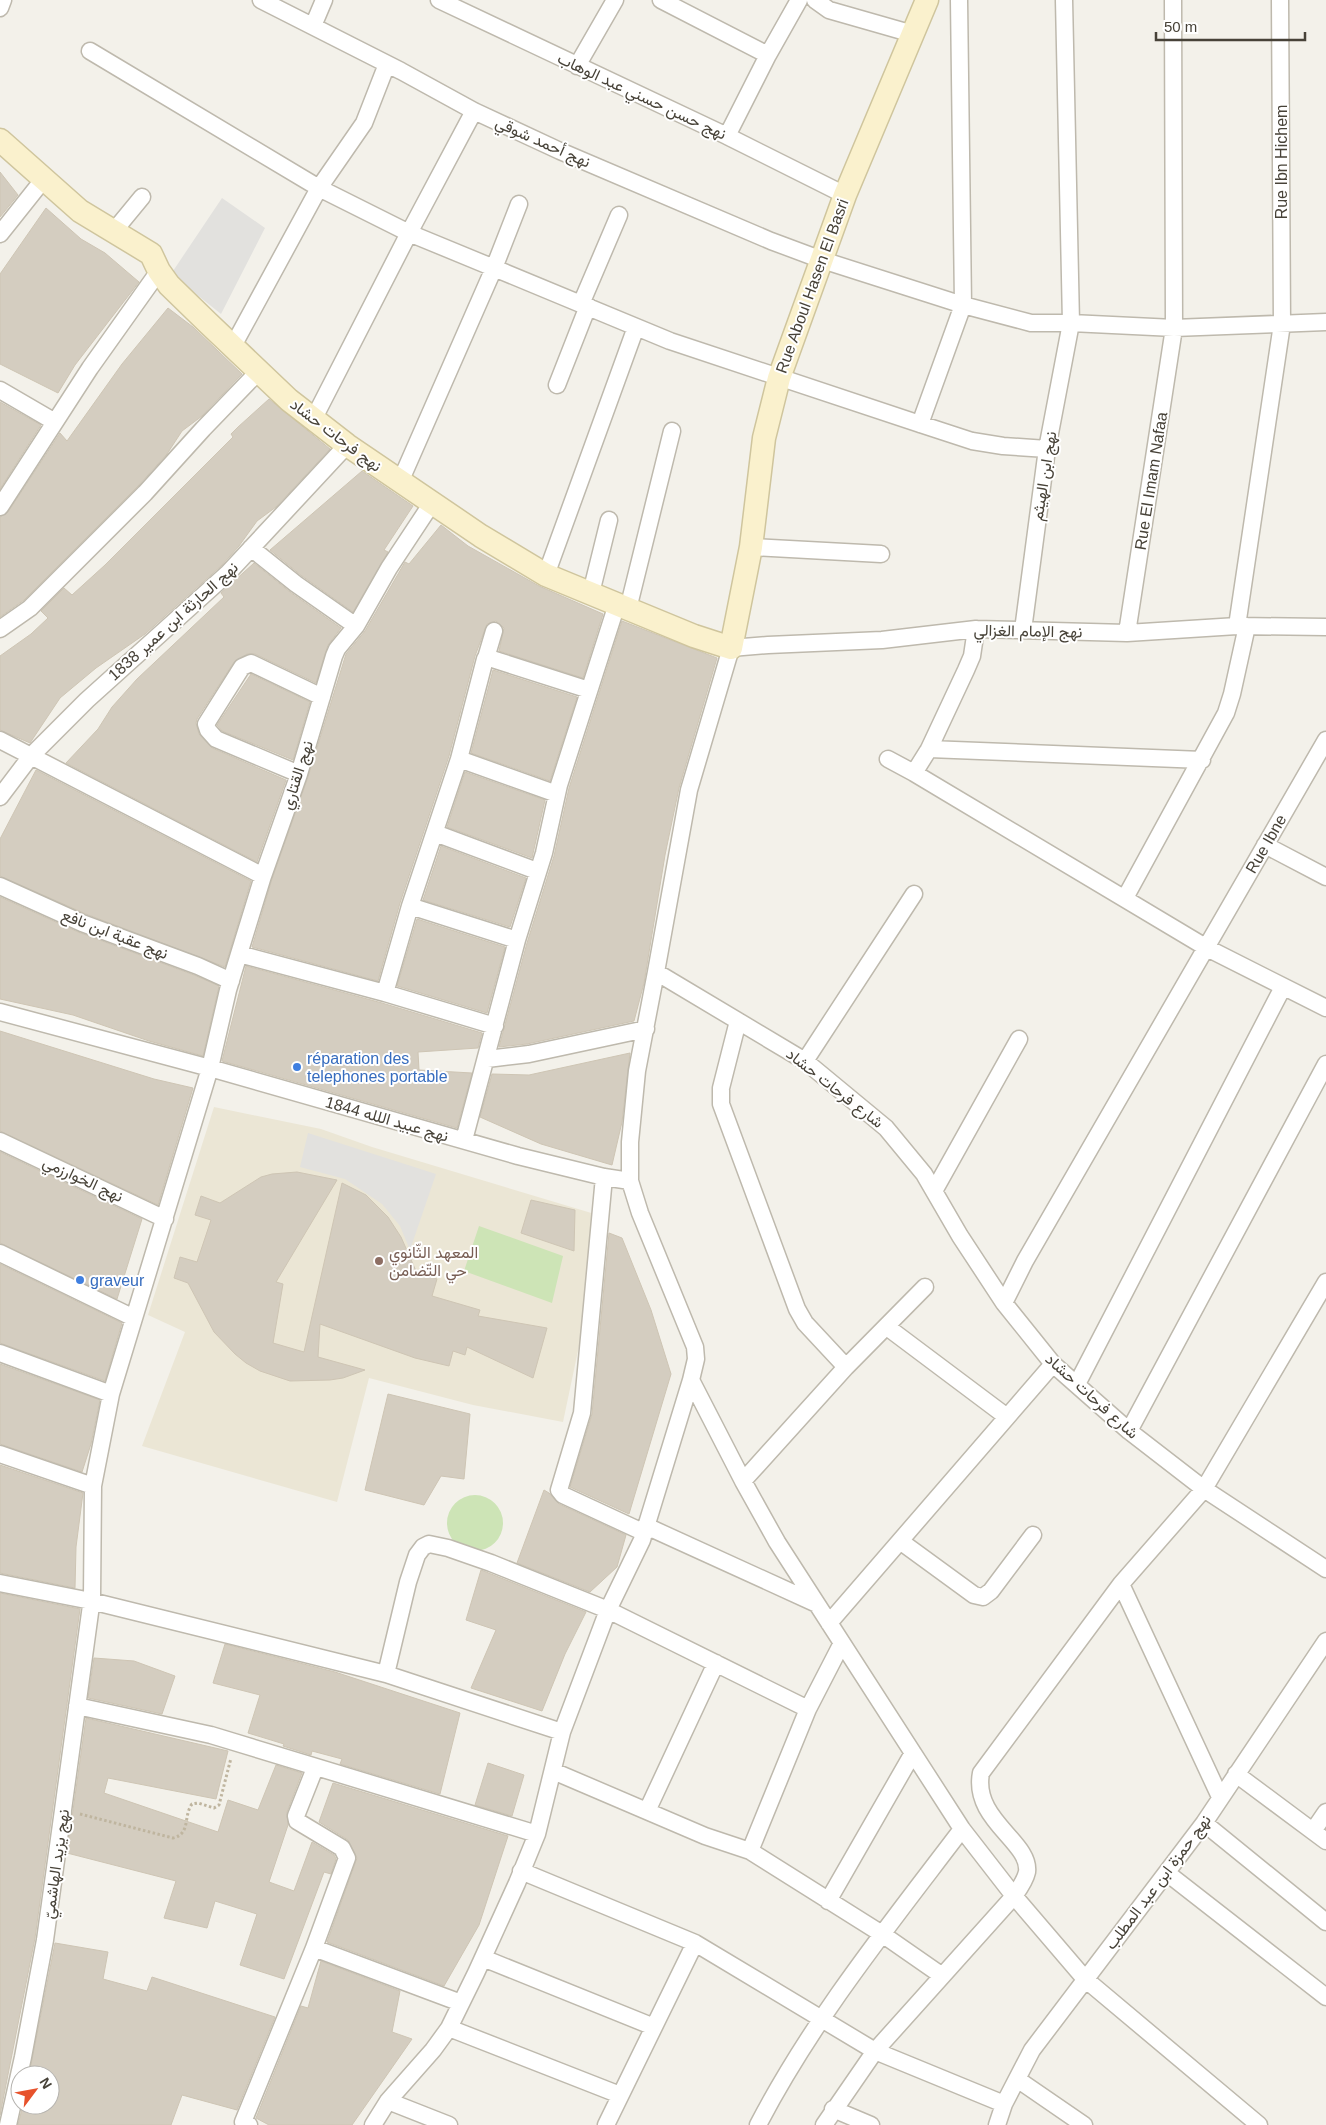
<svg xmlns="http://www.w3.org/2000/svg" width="1326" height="2125" font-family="Helvetica,Vazirmatn,sans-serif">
<rect width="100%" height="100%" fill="#f3f1ea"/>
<!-- education -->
<path fill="#ebe6d5" d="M214,1107L321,1129L372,1147L598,1215L587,1308L563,1422L473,1405L369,1378L337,1502L142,1446L185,1332L148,1315Z"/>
<!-- green -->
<path fill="#cde4b6" d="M479,1226L563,1256L552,1303L464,1271Z
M447 1523a28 28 0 1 1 56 0a28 28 0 1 1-56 0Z"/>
<!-- parking -->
<path fill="#e2e1de" d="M222,198L265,228L221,314L171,274Z
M308,1133L436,1174L410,1250L400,1226L382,1204L345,1179L300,1167Z"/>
<!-- building -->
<path fill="#d4cdc0" stroke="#cec5b4" d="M0,172L18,195L0,217Z
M46,208L81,239L105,253L139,282L75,365L58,393L0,364V274Z
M168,308L193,327L242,374L202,416L182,431L167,454L138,486L24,600L0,617V517L8,512L60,433L67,441L122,364Z
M269,399L330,449L276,507L257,521L239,546L221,566L145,634L96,668L60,698L30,743L0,730V656L31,634L48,618L41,611L64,588L72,595L105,565L233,437L231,434L238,427Z
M0,402L41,425L0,489Z
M362,471L413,506L384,550L388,552L353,612L302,576L270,550Z
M441,525L468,546L539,586L603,614L583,678L499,651L504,628L496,621L487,624L475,656L449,756L400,903L378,981L252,947L272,879L308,777L346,654L365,631L405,562L409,564Z
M254,563L290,592L341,628L328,645L316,683L255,654H247L234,662L197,719L196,723L199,734L212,748L286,780L257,862L66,763L98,729L112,707L137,679L224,597L221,593Z
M622,621L717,658L679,788L665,855L644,983L634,1021L527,1044L499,1047L527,943L554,856L569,788Z
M493,670L577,697L550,781L471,753Z
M251,674L310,702L293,760L222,731L217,725Z
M36,770L251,881L225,967L86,914L0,876V839Z
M465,772L545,800L532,858L447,827Z
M441,846L526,878L510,927L423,900Z
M0,897L78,932L194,975L219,986L203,1056L149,1041L73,1015L0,999Z
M417,919L505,947L487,1013L397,986Z
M246,966L382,1003L482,1033L478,1048L418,1052L419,1070L472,1073L457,1128L222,1061Z
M0,1031L154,1079L193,1088L158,1205L0,1131Z
M630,1053L622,1122L612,1165L541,1144L480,1117L492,1074L529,1075Z
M0,1152L142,1219L117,1299L0,1243Z
M297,1172L337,1180L276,1282L283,1284L273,1343L304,1352L342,1183L366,1195L388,1217L401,1237L416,1271L437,1279L432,1296L480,1310L478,1316L547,1328L533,1378L467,1347L465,1355L453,1351L449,1366L415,1358L320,1324L318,1357L365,1370L343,1378L330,1380L290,1381L260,1371L246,1363L235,1354L214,1332L188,1283L174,1278L180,1257L197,1262L211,1220L195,1215L201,1196L220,1203L261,1177L272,1174Z
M531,1200L575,1210L574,1251L521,1233Z
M609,1233L622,1238L651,1310L671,1374L629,1514L570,1487L592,1414Z
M0,1264L122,1323L105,1381L0,1343Z
M0,1364L100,1400L91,1444L82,1472L0,1444Z
M388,1394L470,1414L464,1479L441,1476L424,1505L365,1490Z
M0,1465L83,1493L76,1547L75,1588L0,1573Z
M544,1490L549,1493L559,1504L626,1535L617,1567L590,1592L517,1563Z
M481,1570L586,1612L565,1654L542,1711L471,1688L496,1630L466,1620Z
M0,1593L80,1609L35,1938L0,2115Z
M225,1644L335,1672L460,1713L440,1794L340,1764L342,1759L312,1751L311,1755L283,1746L284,1744L248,1733L260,1695L213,1683Z
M94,1658L134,1661L175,1676L162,1714L88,1698Z
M86,1718L228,1751L216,1799L108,1778L104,1793L218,1832L228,1800L258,1810L276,1765L302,1773L287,1812L288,1825L269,1882L294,1891L312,1842L334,1855L336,1859L331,1874L324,1872L284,1979L240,1965L257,1914L215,1901L207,1928L164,1918L176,1881L67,1853Z
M488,1763L524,1775L512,1816L475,1805Z
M333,1783L508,1836L479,1925L444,1986L327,1942L357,1858L348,1840L319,1822Z
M55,1943L108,1952L103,1979L147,1991L152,1977L275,2017L237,2110L182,2095L171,2125H18L23,2105H50V2075H29Z
M321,1961L400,1991L392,2032L412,2039L352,2125H269L256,2118L301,2006L308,2008Z"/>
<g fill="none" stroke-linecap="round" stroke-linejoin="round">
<defs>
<path id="street" d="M261,0L401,71L474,111L560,151L771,241L822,260L963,305L1031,323H1071L1174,328L1326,322
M439,0L727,136L845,195
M661,0L768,55L727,136
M815,0L829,10L913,34
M0,8L3,0
M313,26L324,0
M90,51L319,188L409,233L494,268L670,341L920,424L972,441L1003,446L1047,449
M768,55L799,0
M577,66L615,0
M114,231L142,197
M0,234L43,180
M581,304L619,215
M233,346L319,188L364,123L387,64
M557,385L588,306
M0,390L55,422
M313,420L409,233L474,111
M920,424L963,305L959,0
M400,482L494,268L519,204
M0,507L90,368L159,271
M751,547L881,554
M251,548L296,584L356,626
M546,575L636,327
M591,593L609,520
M628,609L672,431
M1237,626L1282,324L1280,0
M1326,627L1237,626L1127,633L976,629L882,640L768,645L731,648L689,790L656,972L805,1061L886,1128L924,1174L960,1236L1004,1303L1053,1364L1129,1431L1204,1489L1326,1569
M0,629L30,608L145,493L203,429L259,371
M1023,630L1047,449L1071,323L1064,0
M1127,633L1174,328L1173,0
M486,658L494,631
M0,740L263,876
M929,749L1202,760
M459,759L557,794
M888,759L914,773L1207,948L1326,1008
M914,773L929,749L966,670L972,656L976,629
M299,774L216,739L208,730L206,724L242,667L251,663L322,697
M0,797L31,756L87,700L228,573L347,445
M435,833L537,871
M1265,845L1326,877
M0,886L82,923L198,966L231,981
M1125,898L1226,713L1232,694L1247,626
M410,906L517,940
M239,954L385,993L495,1026
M656,972L637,1071L630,1142V1181L640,1213L695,1347L696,1359L691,1380L743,1481L777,1542L962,1829L1014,1896L1085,1979L1259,2125
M385,993L410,906L459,759L485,659L489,658L589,690
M0,1012L210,1068L518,1156L604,1177L630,1181
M738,1021L721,1088V1104L797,1309L805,1323L846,1367
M487,1059L529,1054L646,1029
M805,1061L914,894
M464,1140L517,940L544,853L559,785L617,604
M0,1141L165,1219
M604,1177L582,1413L559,1490L563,1495L645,1533
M934,1191L1019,1039
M0,1253L134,1318
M1004,1303L1025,1261L1326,740
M887,1327L1007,1417
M0,1353L111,1394
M1077,1384L1283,987
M1129,1431L1326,1064
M0,1454L93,1486
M743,1481L846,1367L925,1287
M646,1526L817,1604
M900,1541L974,1595L983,1597L991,1591L1033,1535
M0,1583L91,1601L386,1674L408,1582L417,1555L423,1547L429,1544L448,1548L491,1563L608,1610L808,1709
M1121,1584L1220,1797
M829,1623L1053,1364
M386,1674L562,1732
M77,1706L211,1735L537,1834
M315,1768L296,1816L297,1821L342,1848L347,1858L314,1948L461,2003
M553,1771L705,1836L750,1851L882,1934L941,1975
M1236,1774L1326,1841
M647,1811L716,1663
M1204,1823L1326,1922
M1313,1831L1326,1812
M750,1851L808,1709L842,1643
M521,1871L695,1943L875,2051L1004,2104
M1167,1873L1326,1997
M828,1901L913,1753
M483,1958L654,2027
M449,2028L620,2095
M1017,2079L1084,2125
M388,2101L449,2125
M833,2109L871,2125
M8,2125L23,2057L45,1940L63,1810L92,1598L93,1486L111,1394L210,1068L228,990L239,954L263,876L299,774L334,656L337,649L356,626L389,568L432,503
M249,2125L243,2122L314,1948
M373,2125L388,2101L433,2050L449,2028L476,1973L517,1883L537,1834L562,1732L608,1610L642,1540L691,1380
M606,2125L695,1943
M758,2125C813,2019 890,1924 962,1829
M824,2125L875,2051L1014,1896C1019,1889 1025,1881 1027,1872C1031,1842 972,1820 981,1773L1121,1584L1204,1489L1326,1282
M997,2125L1004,2104L1032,2050L1204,1823L1326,1641"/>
<path id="secondary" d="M0,140L80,211L151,254L159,271L169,285L207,322L289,400L347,445L481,536L546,575L694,636L731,648L751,547L764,438L779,378L845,195L927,0"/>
</defs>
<!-- street casing -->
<use href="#street" stroke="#beb9ad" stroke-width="19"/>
<!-- secondary casing -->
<use href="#secondary" stroke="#cfc59d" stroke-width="25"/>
<!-- path -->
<path stroke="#bfb59f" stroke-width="3" stroke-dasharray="2.5 2.5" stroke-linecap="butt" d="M80,1814L173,1838C191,1834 183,1816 192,1804L198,1803L214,1808L219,1805L231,1758"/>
<!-- street -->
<use href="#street" stroke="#fff" stroke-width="16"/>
<!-- secondary -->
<use href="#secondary" stroke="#faf1cd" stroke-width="22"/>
</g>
<!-- markers -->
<g fill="#3f7fe0" stroke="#fff" stroke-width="2">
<circle cx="297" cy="1067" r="5"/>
<circle cx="80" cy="1280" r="5"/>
</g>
<circle fill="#8d6e63" stroke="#fff" stroke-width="2" cx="379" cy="1261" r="5"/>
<g text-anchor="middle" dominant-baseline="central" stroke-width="4" stroke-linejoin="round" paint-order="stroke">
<!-- street labels -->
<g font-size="16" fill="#474238" stroke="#fff">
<text transform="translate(642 96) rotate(25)">نهج حسن حسني عبد الوهاب</text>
<text transform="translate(543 142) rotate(24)">نهج أحمد شوقي</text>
<text transform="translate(1281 162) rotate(-90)">Rue Ibn Hichem</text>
<text transform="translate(812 286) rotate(-70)">Rue Aboul Hasen El Basri</text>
<text transform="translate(336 435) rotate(37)">نهج فرحات حشاد</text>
<text transform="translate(1044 476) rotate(-81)">نهج ابن الهيثم</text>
<text transform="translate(1151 481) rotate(-81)">Rue El Imam Nafaa</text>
<text transform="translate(173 621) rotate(-42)">نهج الحارثة ابن عمير 1838</text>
<text transform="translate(1028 631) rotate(1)">نهج الإمام الغزالي</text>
<text transform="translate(297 775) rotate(-72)">نهج القتاري</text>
<text transform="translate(1266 844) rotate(-60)">Rue Ibne</text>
<text transform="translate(115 934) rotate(21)">نهج عقبة ابن نافع</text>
<text transform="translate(835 1088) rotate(38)">شارع فرحات حشاد</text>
<text transform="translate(387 1119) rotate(16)">نهج عبيد اللله 1844</text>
<text transform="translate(83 1179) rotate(25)">نهج الخوارزمي</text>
<text transform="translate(1092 1396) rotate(42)">شارع فرحات حشاد</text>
<text transform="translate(56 1864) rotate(-82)">نهج يزيد الهاشميّ</text>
<text transform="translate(1158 1882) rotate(-53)">نهج حمزة ابن عبد المطلب</text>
</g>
<!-- shop labels -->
<g font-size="16" fill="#366cbe" stroke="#fff" text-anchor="start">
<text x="307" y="1058">réparation des<tspan x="307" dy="18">telephones portable</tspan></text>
<text x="90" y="1280">graveur</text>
</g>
<!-- education labels -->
<g font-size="16" fill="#785e54" stroke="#fff" text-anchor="start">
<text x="389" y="1252">المعهد الثّانوي<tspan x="389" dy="18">حي التّضامن</tspan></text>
</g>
</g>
<!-- north arrow -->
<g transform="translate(35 2090) rotate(58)"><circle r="24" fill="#ffffff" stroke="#b5b3af"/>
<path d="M0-4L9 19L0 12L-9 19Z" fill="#e7522c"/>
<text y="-8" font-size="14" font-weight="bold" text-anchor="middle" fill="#474238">N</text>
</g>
<!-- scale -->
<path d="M1156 32v8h149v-8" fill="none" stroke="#474238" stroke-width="2.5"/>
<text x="1164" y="32" font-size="15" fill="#474238" stroke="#ffffff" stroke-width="4" paint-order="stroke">50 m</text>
</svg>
